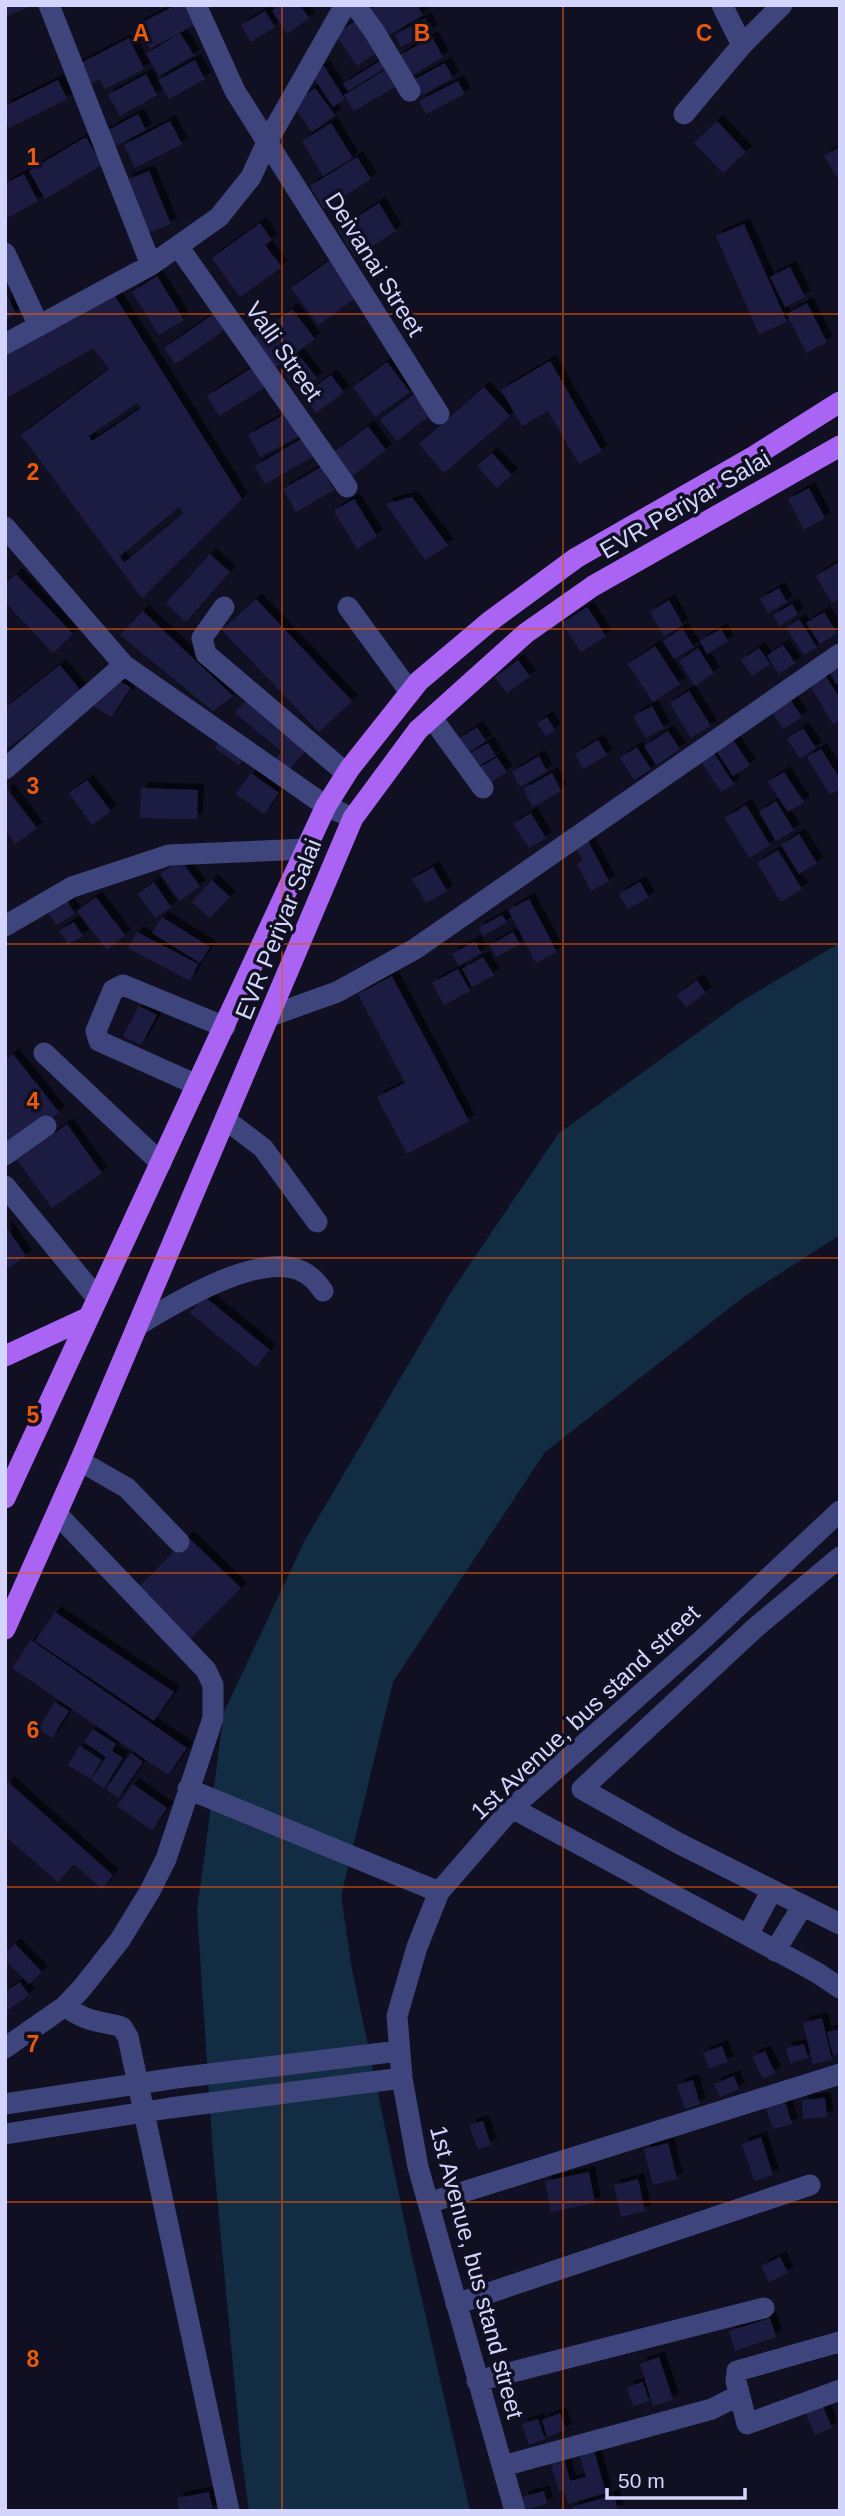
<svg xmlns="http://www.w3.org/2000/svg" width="845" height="2516" font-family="Helvetica,sans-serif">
<defs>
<filter id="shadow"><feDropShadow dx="6" dy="-6" stdDeviation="0" flood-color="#0009"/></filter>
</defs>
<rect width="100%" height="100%" fill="#101022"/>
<!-- water -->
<path fill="#122c44" d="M840,943V1235L745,1296L545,1452L393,1682L341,1896L352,1969L409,2243L470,2511H249L241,2452L213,2153L197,1910L224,1712L305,1540L451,1292L559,1133L743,1000Z"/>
<!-- building -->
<path fill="#1f1d42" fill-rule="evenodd" filter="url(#shadow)" d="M5,5H34L5,17Z
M176,5H189L198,23L150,49L137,25Z
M280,5H300L309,18L287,34L272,11Z
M378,5H417L423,15L387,36L371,9Z
M265,11L275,27L251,42L241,25Z
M425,18L432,31L401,47L395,35Z
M358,19L379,51L357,66L335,34Z
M180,33L194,55L159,76L146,54Z
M432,37L443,57L409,77L397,57Z
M129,38L144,69L105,89L100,79L84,87L73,67Z
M385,58L389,66L348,91L343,84Z
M195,60L205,79L169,99L158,80Z
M445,63L453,78L418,97L410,82Z
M324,66L345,99L333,107L311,74Z
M385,70L395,87L354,111L344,95Z
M146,74L157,95L120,116L108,95Z
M58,80L67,99L9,128L5,121V106Z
M458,81L465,94L426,114L419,101Z
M315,88L335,115L312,132L292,104Z
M138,114L146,130L112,148L103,133Z
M170,121L182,144L135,168L124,145Z
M717,121L746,152L723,173L694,143Z
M331,123L353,158L323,176L302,141Z
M86,137L102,165L45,199L29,171Z
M840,147V181L824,156Z
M357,157L371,179L324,209L310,186Z
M149,171L171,224L148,233L126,180Z
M24,174L38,201L5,219V184Z
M379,203L396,231L355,257L338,229Z
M260,223L272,240L265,245L282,267L240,297L212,258Z
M744,224L787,322L759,334L716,236Z
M330,260L357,297L318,325L291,288Z
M790,267L805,297L785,307L770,277Z
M157,276L184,320L159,335L132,292Z
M5,291L16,314L5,319Z
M115,296L242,499L142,598L21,435L109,369L93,348L5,399V351ZM137,403L141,408L92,441L89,436ZM179,507L183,513L124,563L119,557Z
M807,303L827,342L806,353L787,314Z
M292,309L315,339L275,368L253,338Z
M218,311L229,327L175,364L164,348Z
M298,354L317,378L299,392L280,368Z
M550,361L602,451L579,464L548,411L522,426L501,390Z
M387,362L410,392L375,417L353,387Z
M252,368L264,388L219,416L207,396Z
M331,375L344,392L316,413L303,396Z
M484,387L510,416L444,473L419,444Z
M413,394L430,415L397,441L380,420Z
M287,413L299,436L260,457L248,435Z
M368,426L386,450L352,476L334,452Z
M303,438L314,456L265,484L255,466Z
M492,453L512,475L497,488L477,466Z
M321,467L334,490L296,512L283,489Z
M809,488L825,518L804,530L788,499Z
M412,497L448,545L425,560L386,504Z
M354,499L377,536L357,549L334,511Z
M210,554L230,572L186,622L166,603Z
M839,562L840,598L832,603L816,576Z
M16,574L73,634L53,653L5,602V584Z
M779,588L787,602L768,613L760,599Z
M256,599L352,701L319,732L222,630Z
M669,600L683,625L664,636L650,612Z
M792,604L798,614L780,626L773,615Z
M587,607L606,636L581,652L562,623Z
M143,611L233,696L213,711L120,635Z
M824,612L837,633L820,644L806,623Z
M799,619L817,647L804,655L786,628Z
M682,628L694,647L674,659L663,641Z
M721,629L728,641L707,654L700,641Z
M783,645L795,663L779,674L767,656Z
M655,646L680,684L653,702L628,664Z
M698,648L714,673L695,686L679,661Z
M759,648L770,664L752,676L741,660Z
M518,660L530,676L507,693L495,677Z
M840,664V682L836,684L828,670Z
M60,665L81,691L5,750V708Z
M824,673L840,699V720L833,724L808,682Z
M112,676L131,688L111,717L92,705Z
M689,691L711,726L691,738L670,703Z
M788,696L802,717L783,729L769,708Z
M247,699L308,748L286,774L272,763L281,751L235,713Z
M652,706L664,728L646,738L633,716Z
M547,717L555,730L546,736L537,723Z
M477,727L486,741L466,754L457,740Z
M803,728L816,748L800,758L787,739Z
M668,731L680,749L656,765L644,746Z
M730,735L750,765L733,776L713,746Z
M221,740L245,756L239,765L215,748Z
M598,740L607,755L583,769L575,754Z
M488,743L496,756L476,767L469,754Z
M637,747L651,769L634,780L620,758Z
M711,749L734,784L721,792L698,757Z
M821,749L840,779V789L830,795L807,757Z
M539,756L547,771L520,787L512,772Z
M497,757L507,772L486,785L477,769Z
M784,772L804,802L788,812L768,782Z
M251,773L279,793L264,814L236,794Z
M552,773L561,791L533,807L523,789Z
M87,780L111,811L92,825L69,793Z
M141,788L198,790L197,819L140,818Z
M8,790L37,828L15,844L5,830V792Z
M776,801L794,830L776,841L759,812Z
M746,805L770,845L749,858L725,818Z
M531,813L546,838L529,848L513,824Z
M799,834L817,863L799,874L781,845Z
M586,837L609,881L591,891L577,864L583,861L574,843Z
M778,850L802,889L781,902L757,863Z
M180,859L200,886L180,901L160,874Z
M433,867L447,891L426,903L412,879Z
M212,880L230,897L210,918L192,902Z
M154,882L171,907L155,918L138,894Z
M640,882L649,897L628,909L619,894Z
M65,897L75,914L56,925L46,909Z
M96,897L125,935L107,950L77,911Z
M529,899L557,952L536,963L508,910Z
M502,915L507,922L483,936L478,928Z
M162,917L210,947L200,963L152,933Z
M74,922L83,936L68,944L59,931Z
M137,932L198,964L190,981L128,948Z
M513,932L520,944L496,957L490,945Z
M475,941L481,953L459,966L452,954Z
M483,957L494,975L472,987L462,969Z
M458,969L470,991L444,1005L432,983Z
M392,976L469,1121L407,1154L377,1097L405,1083L358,994Z
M697,980L706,993L686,1007L677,995Z
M139,1006L157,1015L141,1045L123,1036Z
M13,1054L59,1112L7,1152L5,1060Z
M67,1124L102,1173L52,1208L17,1160Z
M5,1225L26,1256L5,1270Z
M204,1296L270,1350L256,1367L190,1313Z
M188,1537L241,1588L189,1640L137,1589Z
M55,1612L174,1692L154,1721L35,1641Z
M31,1640L187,1748L168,1775L12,1668Z
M55,1702L69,1711L52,1738L38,1729Z
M93,1729L116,1744L112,1751L123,1758L104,1788L91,1780L106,1757L84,1742Z
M80,1746L102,1760L90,1779L68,1765Z
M131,1753L143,1762L118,1798L106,1789Z
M8,1782L113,1875L102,1889L74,1864L58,1882L5,1836V1786Z
M133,1784L167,1808L152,1830L117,1806Z
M15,1944L42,1972L29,1984L5,1960V1953Z
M20,1982L29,1995L5,2012V1992Z
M822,2018L832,2060L813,2064L803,2023Z
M840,2029V2054L833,2055L827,2032Z
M804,2044L808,2058L790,2063L786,2048Z
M722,2046L728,2062L709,2068L703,2053Z
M765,2051L775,2073L763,2079L752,2057Z
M734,2076L739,2089L720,2097L714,2084Z
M693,2080L700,2104L685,2109L677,2085Z
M825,2098L827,2117L803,2119L802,2100Z
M785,2101L792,2124L773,2129L766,2107Z
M483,2121L491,2145L478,2149L469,2125Z
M761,2137L773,2175L754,2181L742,2144Z
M668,2143L677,2179L653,2185L644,2149Z
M589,2172L595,2203L551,2212L545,2181Z
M638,2179L645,2211L621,2217L614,2185Z
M780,2257L788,2273L769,2282L761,2266Z
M770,2318L776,2337L735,2351L729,2331Z
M659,2357L673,2400L653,2406L640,2364Z
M643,2382L649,2401L633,2406L627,2387Z
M822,2404L832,2428L815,2435L805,2412Z
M560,2413L566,2430L547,2437L542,2420Z
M538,2419L545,2439L529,2445L522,2424Z
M593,2447L606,2493L568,2504L564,2490L559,2491L549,2458L563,2454L570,2481L586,2477L578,2451Z
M544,2491L547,2504L525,2510L522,2497Z
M209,2492L213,2511H179L177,2498Z
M614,2495L618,2511H574L572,2507Z"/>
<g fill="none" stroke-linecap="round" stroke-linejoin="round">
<!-- minor -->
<path stroke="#3e457d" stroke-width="21" d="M49,5L151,265
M196,5L235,91L439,414
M355,5L374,31L410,91
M722,5L742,45
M684,114L742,45L782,5
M178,246L347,487
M5,253L39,326
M5,344L151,265L219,217L251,177L267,142L345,5
M5,527L124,665L326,806L353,818
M224,607L202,638L206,654L346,773
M348,607L410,692
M432,718L483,788
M5,769L124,665
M5,926L72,887L169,855L308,849
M270,1016L337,992L415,949L840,654
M44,1053L161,1163
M197,1085L99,1041L96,1031L113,990L123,985L225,1027
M226,1120L263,1148L317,1222
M5,1155L46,1126
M5,1186L97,1298
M138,1325C175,1303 256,1253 299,1270C310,1274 317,1282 323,1291
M80,1461L127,1488L179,1542
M840,1557L755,1628L582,1789L678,1843L840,1924
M188,1789L439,1892
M512,1808L816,1972L840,1988
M748,1935L772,1890
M775,1951L803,1905
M65,2006C88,2023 97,2020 122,2027L128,2037L229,2511
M5,2048L65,2006L82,1988L120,1940L150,1891L166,1859L213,1718V1685L206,1670L57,1514
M5,2104L176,2078L399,2051
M5,2134L170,2108L402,2078
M428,2203L840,2074
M456,2304L810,2185
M840,2344L839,2342L737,2371L736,2381L747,2424L840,2390
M477,2381L764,2308
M503,2466L712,2409L739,2395
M515,2511L418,2167L402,2078L397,2016L417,1947L439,1892L512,1808L703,1639L840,1511"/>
<!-- major -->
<path stroke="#a964f3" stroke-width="21" d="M5,1356L87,1318
M5,1498L326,806L350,768L419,681L489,622L576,558L756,455L840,402
M5,1629L80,1461L353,818L418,730L526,633L593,586L840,446"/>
</g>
<!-- grid -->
<path fill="none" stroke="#e8590c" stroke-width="2" stroke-opacity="0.55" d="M282,5V2511M563,5V2511M5,314H840M5,629H840M5,944H840M5,1258H840M5,1573H840M5,1887H840M5,2202H840"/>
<g text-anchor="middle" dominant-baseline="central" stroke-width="7" stroke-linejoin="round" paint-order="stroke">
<!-- street labels -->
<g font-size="24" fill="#d4d5fc" stroke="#101022">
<text transform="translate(375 264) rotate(58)">Deivanai Street</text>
<text transform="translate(284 351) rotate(55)">Valli Street</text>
<text transform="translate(685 504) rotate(-30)">EVR Periyar Salai</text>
<text transform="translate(278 929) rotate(-68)">EVR Periyar Salai</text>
<text transform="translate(585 1712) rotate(-43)">1st Avenue, bus stand street</text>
<text transform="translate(477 2272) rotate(75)">1st Avenue, bus stand street</text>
</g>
</g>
<g font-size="23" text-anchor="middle" font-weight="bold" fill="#e8590c" stroke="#101022" stroke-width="7" stroke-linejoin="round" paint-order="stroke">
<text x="141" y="41">A</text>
<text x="422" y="41">B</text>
<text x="704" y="41">C</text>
<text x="33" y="165">1</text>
<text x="33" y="480">2</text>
<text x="33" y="794">3</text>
<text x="33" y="1109">4</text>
<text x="33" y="1423">5</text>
<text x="33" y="1738">6</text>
<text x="33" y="2052">7</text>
<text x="33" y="2367">8</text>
</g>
<!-- border -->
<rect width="845" height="2516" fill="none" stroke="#d4d5fc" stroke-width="14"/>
<!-- scale -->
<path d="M607 2488v10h138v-10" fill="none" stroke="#d4d5fc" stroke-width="3.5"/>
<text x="618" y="2488" font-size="21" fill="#d4d5fc" stroke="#101022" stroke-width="5" paint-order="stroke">50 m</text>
</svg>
